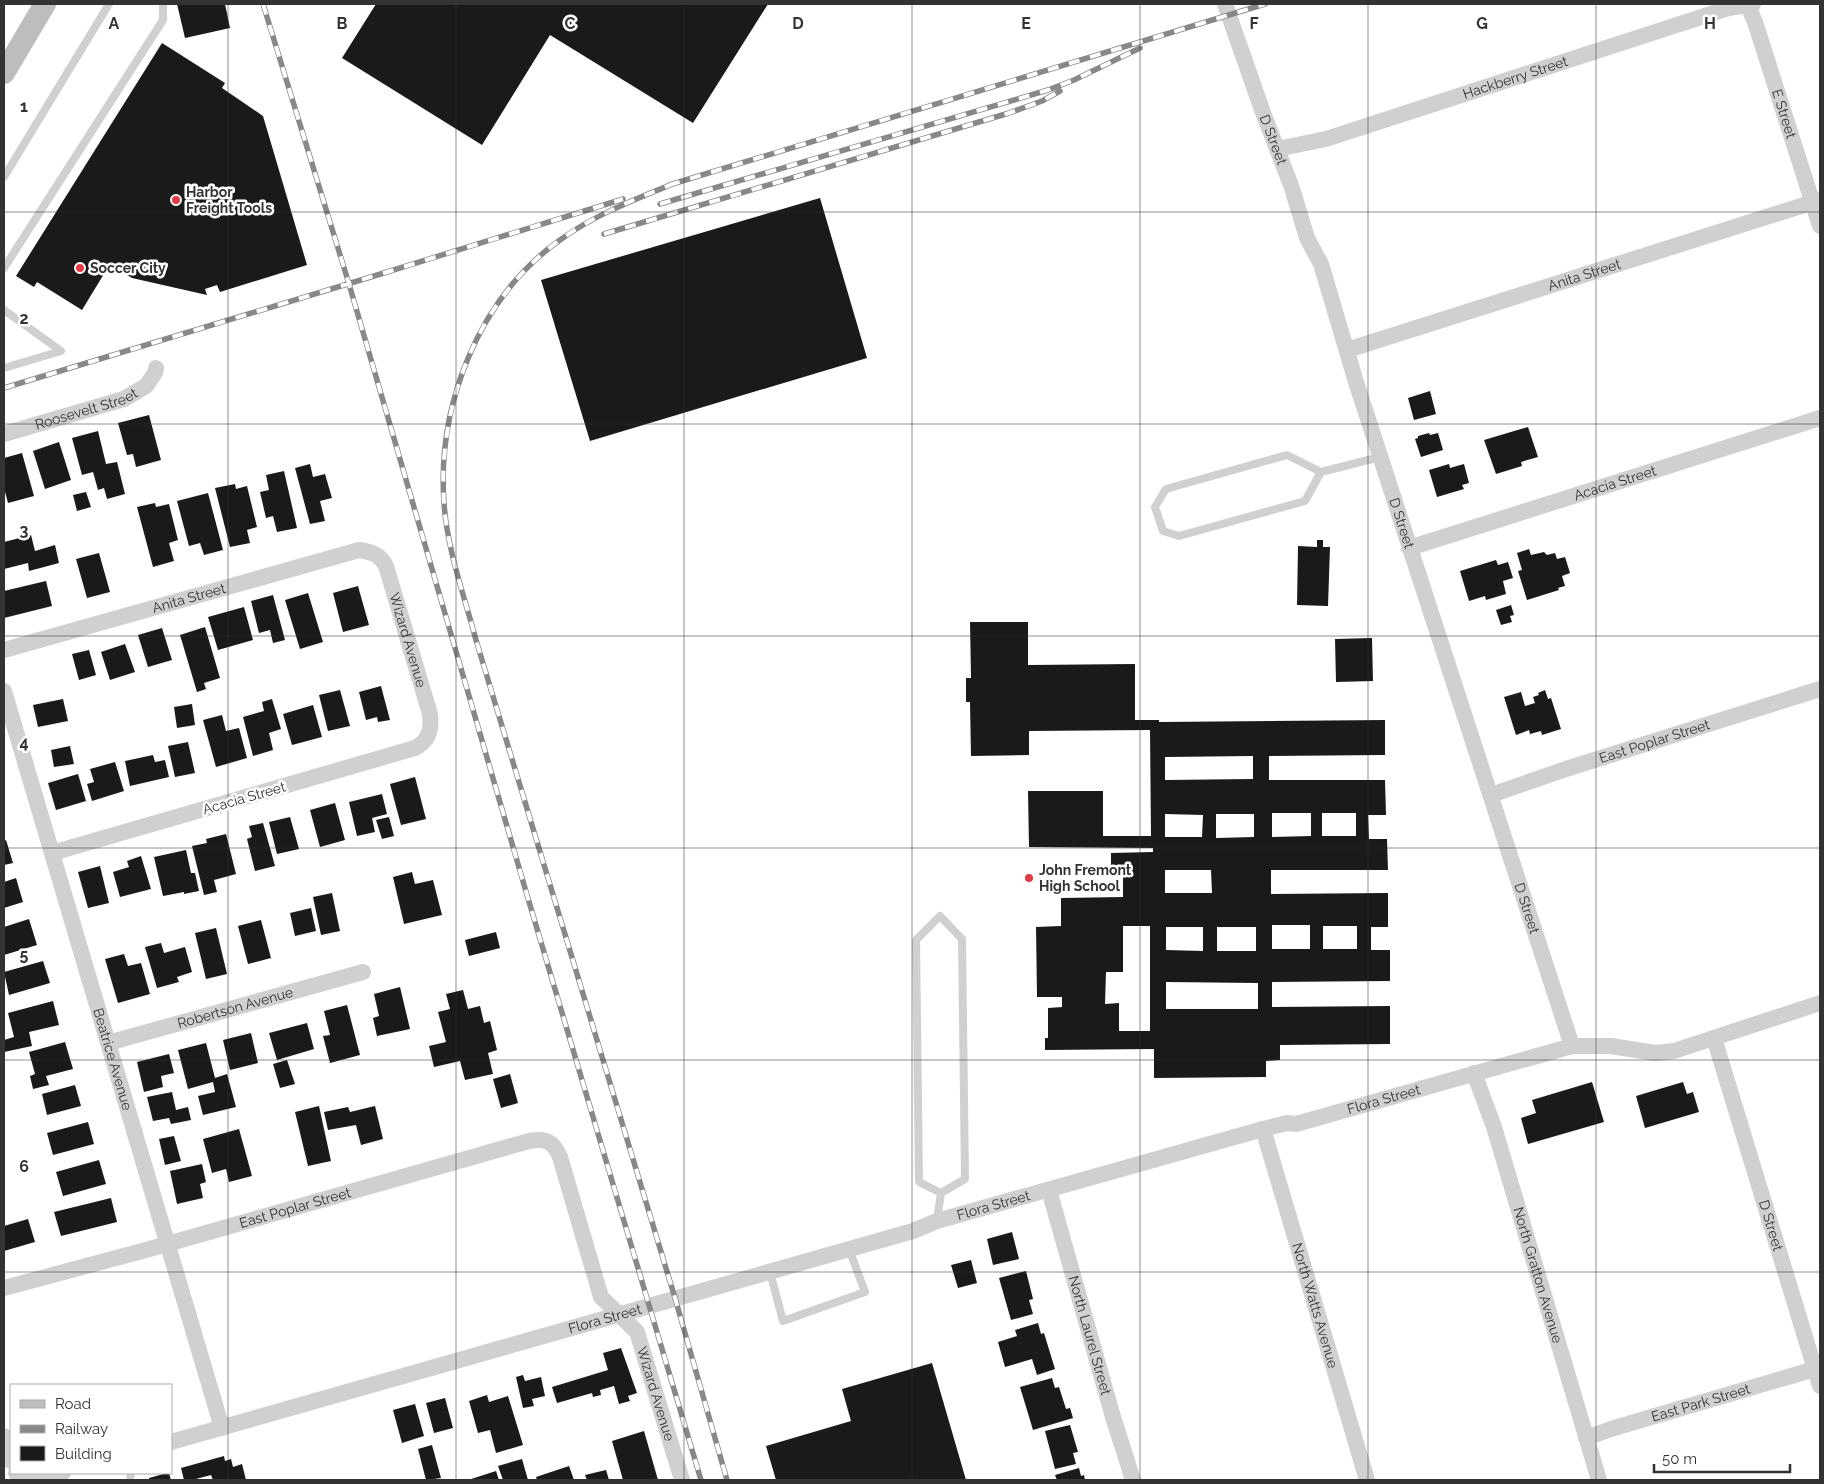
<svg xmlns="http://www.w3.org/2000/svg" width="1824" height="1484" font-family="Raleway,sans-serif">
<rect width="100%" height="100%" fill="#fff"/>
<!-- building -->
<path fill="#1a1a1a" fill-rule="evenodd" d="M177,4H225L230,28L185,38Z
M376,4H768L693,123L550,35L482,145L342,58Z
M162,43L225,83L222,88L263,116L307,265L220,292L217,285L205,289L207,295L132,278L110,264L82,310L37,282L34,287L16,276Z
M820,198L867,358L590,441L541,280Z
M1430,391L1436,414L1414,420L1408,398Z
M149,415L161,460L136,467L133,454L127,455L118,423Z
M1528,427L1538,457L1521,462L1522,466L1496,474L1484,440Z
M98,431L106,464L117,462L125,494L107,499L104,488L98,490L93,472L82,475L72,438Z
M1429,433L1430,435L1438,433L1443,450L1421,457L1415,439L1418,438V436Z
M59,442L71,480L45,489L33,451Z
M22,453L34,496L8,503L4,488V458Z
M310,464L313,477L325,474L332,498L320,501L325,521L310,524L295,468Z
M1449,464L1450,468L1464,464L1469,483L1462,485L1464,489L1437,497L1429,470Z
M284,471L297,528L277,532L273,516L266,518L260,492L269,490L266,475Z
M235,484L236,489L247,486L257,527L247,530L250,543L230,547L215,488Z
M86,492L91,507L77,511L73,495Z
M208,493L223,550L204,555L200,543L189,546L177,501Z
M155,503L156,507L169,504L178,540L169,543L174,561L153,567L137,507Z
M31,535L35,551L55,545L59,563L29,571L28,563L4,569V542Z
M1317,540H1323V547H1330L1328,606L1297,605L1298,546L1317,547Z
M1529,549L1531,555L1544,552L1547,555L1555,553L1557,559L1565,557L1570,573L1562,576L1565,586L1558,588L1559,590L1527,600L1518,571L1522,570L1517,553Z
M99,553L110,592L87,598L76,559Z
M1496,560L1498,565L1508,562L1513,578L1503,581L1506,594L1486,600L1485,596L1469,601L1460,571Z
M46,581L52,606L4,618V591Z
M358,586L369,625L343,632L333,593Z
M308,593L323,642L300,649L285,600Z
M273,595L285,640L273,643L270,630L259,633L251,601Z
M1511,605L1514,615L1510,616L1512,622L1501,625L1496,610Z
M244,607L253,640L218,650L208,617Z
M970,622H1028V665L1135,664V720H1159V722L1385,720V755L1269,756V780H1385L1386,815H1368L1369,839H1387L1388,870H1271V894L1388,893V927H1371V950H1390V981L1272,982V1007L1390,1006V1044L1280,1045V1060L1266,1061V1077L1154,1078V1049L1045,1050V1038H1048V1008L1062,1007V997H1037L1036,927L1061,926V898L1123,897V870H1111V853L1153,852V848L1029,847L1028,791H1103V836H1151L1150,730L1029,731V755L971,756L970,702H966V678H971ZM1253,756V779L1165,780V757ZM1272,813H1311V836L1272,837ZM1322,813H1356V836H1322ZM1165,814L1203,815L1202,837H1165ZM1216,814H1254V837L1216,838ZM1165,870H1211L1212,893H1165ZM1272,925H1310V949H1272ZM1123,926H1150V1031H1119V1003L1105,1004L1106,972H1123ZM1323,926H1357V949H1323ZM1166,927H1203V951L1166,950ZM1217,927H1256V951H1217ZM1166,982L1258,983V1009H1166Z
M205,627L220,678L204,683L206,689L197,692L180,635Z
M162,628L172,660L148,667L138,635Z
M1372,638L1373,681L1336,682L1335,639Z
M125,644L135,672L110,680L101,652Z
M89,650L96,675L79,680L72,654Z
M381,686L390,720L378,722L377,717L366,720L359,692Z
M340,690L350,726L328,731L319,695Z
M1545,690L1548,699L1551,698L1561,729L1542,735L1541,731L1530,734L1529,730L1516,735L1504,697L1521,692L1525,706L1535,703L1533,697L1539,695L1538,693Z
M63,699L68,721L38,727L33,705Z
M272,699L281,729L269,733L273,750L253,756L243,717L264,711L262,702Z
M192,704L195,725L177,728L174,707Z
M313,705L322,737L292,745L283,714Z
M222,715L226,731L239,728L247,758L216,767L203,720Z
M188,742L195,773L175,777L168,746Z
M70,746L74,764L54,767L51,750Z
M153,755L155,762L165,760L169,777L130,786L125,761Z
M115,762L124,791L92,801L87,784L94,782L90,769Z
M78,774L86,801L56,810L48,783Z
M415,777L426,819L401,825L390,784Z
M382,794L387,814L372,818L375,832L357,836L349,802Z
M335,803L345,840L320,847L310,810Z
M290,817L299,849L277,854L269,822Z
M389,817L394,836L382,839L376,820Z
M263,823L275,866L255,871L247,839L252,837L249,826Z
M226,834L236,874L214,880L217,892L204,895L192,846L207,843L206,839Z
M6,840L13,863L4,865V841Z
M186,850L191,873H195L199,891L184,894V892L163,896L154,857Z
M141,856L151,889L120,897L113,872L129,867L127,861Z
M100,866L109,903L88,908L78,872Z
M412,872L415,884L433,880L442,915L404,924L393,877Z
M16,878L23,902L4,908V882Z
M332,893L340,931L321,935L313,897Z
M311,908L316,931L295,936L290,913Z
M29,919L37,945L4,955V927Z
M261,920L271,958L248,964L238,926Z
M216,928L227,974L206,979L195,933Z
M496,932L500,948L469,956L465,940Z
M161,943L164,953L185,947L192,972L177,977L179,982L157,988L145,947Z
M124,954L128,966L141,963L150,994L118,1003L105,959Z
M43,961L50,983L9,995L4,972Z
M400,987L410,1029L377,1036L373,1018L379,1016L374,994Z
M463,990L468,1009L480,1006L484,1023L490,1021L497,1050L488,1053L493,1074L465,1080L460,1061L434,1067L429,1046L446,1042L438,1012L450,1009L446,994Z
M53,1001L59,1025L29,1032L32,1046L4,1052V1040L14,1037L8,1013Z
M347,1005L360,1055L330,1063L323,1036L330,1035L324,1011Z
M307,1023L314,1049L277,1060L269,1033Z
M251,1033L258,1063L230,1070L223,1040Z
M65,1042L73,1069L46,1076L49,1085L33,1089L30,1076L35,1074L29,1052Z
M206,1043L215,1078L227,1074L236,1107L203,1115L198,1096L215,1092L213,1082L188,1089L178,1050Z
M169,1054L174,1073L161,1076L163,1087L144,1092L137,1062Z
M287,1060L295,1084L280,1088L273,1064Z
M510,1074L518,1103L501,1108L493,1079Z
M1592,1082L1604,1122L1528,1144L1521,1118L1536,1113L1532,1100Z
M1683,1082L1687,1094L1693,1092L1699,1112L1645,1128L1636,1096Z
M75,1085L81,1106L47,1115L42,1094Z
M172,1092L176,1110L188,1107L191,1120L171,1124L169,1118L153,1121L147,1097Z
M319,1106L331,1161L308,1166L295,1112Z
M375,1106L383,1139L361,1145L356,1125L328,1130L324,1112L348,1107L350,1112Z
M88,1122L94,1144L53,1155L47,1133Z
M239,1129L252,1176L229,1182L226,1169L212,1173L203,1139Z
M174,1136L181,1161L165,1165L159,1139Z
M99,1160L106,1184L63,1196L56,1172Z
M202,1164L206,1182L200,1184L203,1198L177,1204L170,1171Z
M111,1198L117,1222L61,1236L54,1212Z
M28,1219L35,1242L4,1251V1226Z
M1012,1232L1019,1259L993,1265L987,1239Z
M971,1260L977,1283L958,1288L951,1265Z
M1026,1271L1033,1299L1029,1300L1033,1314L1011,1320L999,1278Z
M1038,1323L1041,1334L1044,1333L1055,1369L1037,1375L1032,1359L1005,1367L998,1342L1017,1336L1015,1330Z
M621,1348L637,1393L628,1396L630,1401L619,1404L614,1386L600,1390L601,1395L593,1397L592,1393L557,1403L552,1387L608,1370L603,1353Z
M932,1363L966,1480H776L766,1446L851,1421L842,1389Z
M523,1375L525,1381L541,1377L545,1396L532,1399L534,1406L523,1408L516,1377Z
M1052,1378L1055,1388L1059,1387L1066,1409L1070,1408L1073,1418L1033,1430L1020,1387Z
M487,1395L489,1402L508,1396L523,1445L496,1453L490,1430L478,1433L469,1401Z
M445,1398L453,1428L434,1433L426,1403Z
M415,1404L424,1436L402,1443L393,1410Z
M1070,1425L1078,1452L1073,1453L1076,1464L1055,1469L1045,1431Z
M644,1431L658,1480H623L612,1441Z
M432,1445L441,1478L426,1480L418,1449Z
M224,1456L225,1461L231,1459L233,1467L242,1464L246,1480H213L211,1475L192,1480H184L181,1468Z
M522,1459L528,1480H503L498,1466Z
M569,1466L574,1480H537L536,1477Z
M1079,1468L1081,1476L1084,1475L1085,1480H1057L1055,1475Z
M606,1470L609,1480H587L585,1475Z
M496,1471L499,1480H468Z
M167,1473H169L171,1480H149V1478Z"/>
<g fill="none" stroke-linecap="round" stroke-linejoin="round">
<!-- service -->
<path stroke="#d0d0d0" stroke-width="8" d="M4,177L109,4
M4,268L163,20V4
M4,310L61,351L4,368
M1321,472L1305,501L1179,536L1163,531L1155,507L1166,489L1287,455L1321,472L1380,457
M940,916L962,939L965,1179L941,1193L919,1182L916,940Z
M937,1220L941,1193
M770,1272L783,1321L865,1292L849,1249
M130,1480L131,1473"/>
<!-- minor -->
<g stroke="#d0d0d0" stroke-width="16">
<path id="s1" d="M1225,4L1262,110L1292,188L1307,238L1321,264L1356,382L1572,1046"/>
<path id="s2" d="M1747,4L1755,22L1820,226"/>
<path id="s3" d="M1277,149L1326,139L1729,8L1753,4"/>
<path id="s4" d="M1347,350L1820,200"/>
<path id="s5" d="M4,434L124,399L146,386L155,373L156,368"/>
<path id="s6" d="M1409,548L1820,418"/>
<path id="s7" d="M4,650L359,550C371,552 380,554 386,566L430,714C432,729 429,741 415,748L52,853"/>
<path id="s8" d="M4,691L222,1428"/>
<path id="s9" d="M1491,795L1566,769L1820,689"/>
<path id="s10" d="M1714,1038L1820,1386"/>
<path id="s11" d="M108,1043L363,972"/>
<path id="s12" d="M1474,1073L1494,1127L1599,1480"/>
<path id="s13" d="M1263,1129L1367,1480"/>
<path id="s14" d="M1049,1190L1113,1417L1133,1480"/>
<path id="s15" d="M4,1288L146,1250L529,1141C546,1138 553,1141 560,1157L601,1297L637,1332L682,1480"/>
<path d="M4,1436L11,1461"/>
<path id="s16" d="M1586,1438L1614,1428L1815,1369"/>
<path id="s17" d="M171,1442L913,1231L937,1221L1263,1129L1287,1123L1296,1124L1572,1046H1611L1655,1053L1674,1051L1820,1003"/>
<path d="M16,1473L22,1480L44,1478L63,1473"/>
</g>
<!-- secondary -->
<path stroke="#bdbdbd" stroke-width="22" d="M4,73L45,4"/>
<defs>
<path id="rail" d="M263,4L349,284L527,895L701,1480
M675,183C636,199 594,215 560,240C478,298 437,406 444,503C447,549 464,595 476,640L675,1298L727,1480
M669,185L1265,4
M660,204L1048,90L1074,80L1140,48
M604,234L1009,113L1042,101L1060,91
M4,388L374,276L623,199"/>
</defs>
<!-- rail casing -->
<use href="#rail" stroke="#888" stroke-width="5.5"/>
<!-- rail -->
<use href="#rail" stroke="#fff" stroke-width="4" stroke-dasharray="11" stroke-linecap="butt"/>
</g>
<!-- grid -->
<path fill="none" stroke="#333" stroke-width="1" stroke-opacity="0.55" d="M228,4V1480M456,4V1480M684,4V1480M912,4V1480M1140,4V1480M1368,4V1480M1596,4V1480M4,212H1820M4,424H1820M4,636H1820M4,848H1820M4,1060H1820M4,1272H1820"/>
<!-- markers -->
<g fill="#e63946" stroke="#fff" stroke-width="2">
<circle cx="176" cy="200" r="5"/>
<circle cx="80" cy="268" r="5"/>
<circle cx="1029" cy="878" r="5"/>
</g>
<g text-anchor="middle" dominant-baseline="central" stroke-width="5" stroke-linejoin="round" paint-order="stroke">
<!-- street labels -->
<g font-size="14" fill="#333" stroke="#fff">
<text stroke="none"><textPath href="#s3" startOffset="249">Hackberry Street</textPath></text>
<text stroke="none"><textPath href="#s2" startOffset="116">E Street</textPath></text>
<text stroke="none"><textPath href="#s1" startOffset="144">D Street</textPath></text>
<text stroke="none"><textPath href="#s4" startOffset="249">Anita Street</textPath></text>
<text stroke="none"><textPath href="#s5" startOffset="86">Roosevelt Street</textPath></text>
<text stroke="none"><textPath href="#s6" startOffset="216">Acacia Street</textPath></text>
<text stroke="none"><textPath href="#s1" startOffset="549">D Street</textPath></text>
<text stroke="none"><textPath href="#s7" startOffset="192">Anita Street</textPath></text>
<text stroke="none"><textPath href="#s7" startOffset="479">Wizard Avenue</textPath></text>
<text stroke="none"><textPath href="#s9" startOffset="172">East Poplar Street</textPath></text>
<text transform="translate(244 798) rotate(-16)">Acacia Street</text>
<text stroke="none"><textPath href="#s1" startOffset="954">D Street</textPath></text>
<text stroke="none"><textPath href="#s11" startOffset="132">Robertson Avenue</textPath></text>
<text stroke="none"><textPath href="#s8" startOffset="384">Beatrice Avenue</textPath></text>
<text stroke="none"><textPath href="#s17" startOffset="1261">Flora Street</textPath></text>
<text stroke="none"><textPath href="#s17" startOffset="856">Flora Street</textPath></text>
<text stroke="none"><textPath href="#s15" startOffset="302">East Poplar Street</textPath></text>
<text stroke="none"><textPath href="#s10" startOffset="196">D Street</textPath></text>
<text stroke="none"><textPath href="#s12" startOffset="212">North Gratton Avenue</textPath></text>
<text stroke="none"><textPath href="#s13" startOffset="184">North Watts Avenue</textPath></text>
<text stroke="none"><textPath href="#s17" startOffset="451">Flora Street</textPath></text>
<text stroke="none"><textPath href="#s14" startOffset="151">North Laurel Street</textPath></text>
<text stroke="none"><textPath href="#s15" startOffset="845">Wizard Avenue</textPath></text>
<text stroke="none"><textPath href="#s16" startOffset="120">East Park Street</textPath></text>
</g>
<!-- poi labels -->
<g font-size="14" font-weight="bold" fill="#333" stroke="#fff" text-anchor="start">
<text x="186" y="192">Harbor<tspan x="186" dy="16">Freight Tools</tspan></text>
<text x="90" y="268">Soccer City</text>
<text x="1039" y="870">John Fremont<tspan x="1039" dy="16">High School</tspan></text>
</g>
</g>
<g font-size="16" text-anchor="middle" font-weight="bold" fill="#333" stroke="#fff" stroke-width="5" stroke-linejoin="round" paint-order="stroke">
<text x="114" y="29">A</text>
<text x="342" y="29">B</text>
<text x="570" y="29">C</text>
<text x="798" y="29">D</text>
<text x="1026" y="29">E</text>
<text x="1254" y="29">F</text>
<text x="1482" y="29">G</text>
<text x="1710" y="29">H</text>
<text x="24" y="112">1</text>
<text x="24" y="324">2</text>
<text x="24" y="536">3</text>
<text x="24" y="748">4</text>
<text x="24" y="960">5</text>
<text x="24" y="1172">6</text>
</g>
<!-- border -->
<rect width="1824" height="1484" fill="none" stroke="#333333" stroke-width="10"/>
<!-- legend -->
<rect x="10" y="1384" width="162" height="90" fill="#ffffff" stroke="#adadad"/>
<rect x="20" y="1400" width="25" height="8" fill="#bdbdbd" stroke="#adadad"/>
<text x="55" y="1409" font-size="15" fill="#333333">Road</text>
<rect x="20" y="1425" width="25" height="8" fill="#888888" stroke="#adadad"/>
<text x="55" y="1434" font-size="15" fill="#333333">Railway</text>
<rect x="20" y="1446" width="25" height="15" fill="#1a1a1a" stroke="#adadad"/>
<text x="55" y="1459" font-size="15" fill="#333333">Building</text>
<!-- scale -->
<path d="M1654 1464v8h136v-8" fill="none" stroke="#333333" stroke-width="2.5"/>
<text x="1662" y="1464" font-size="15" fill="#333333" stroke="#ffffff" stroke-width="4" paint-order="stroke">50 m</text>
</svg>
